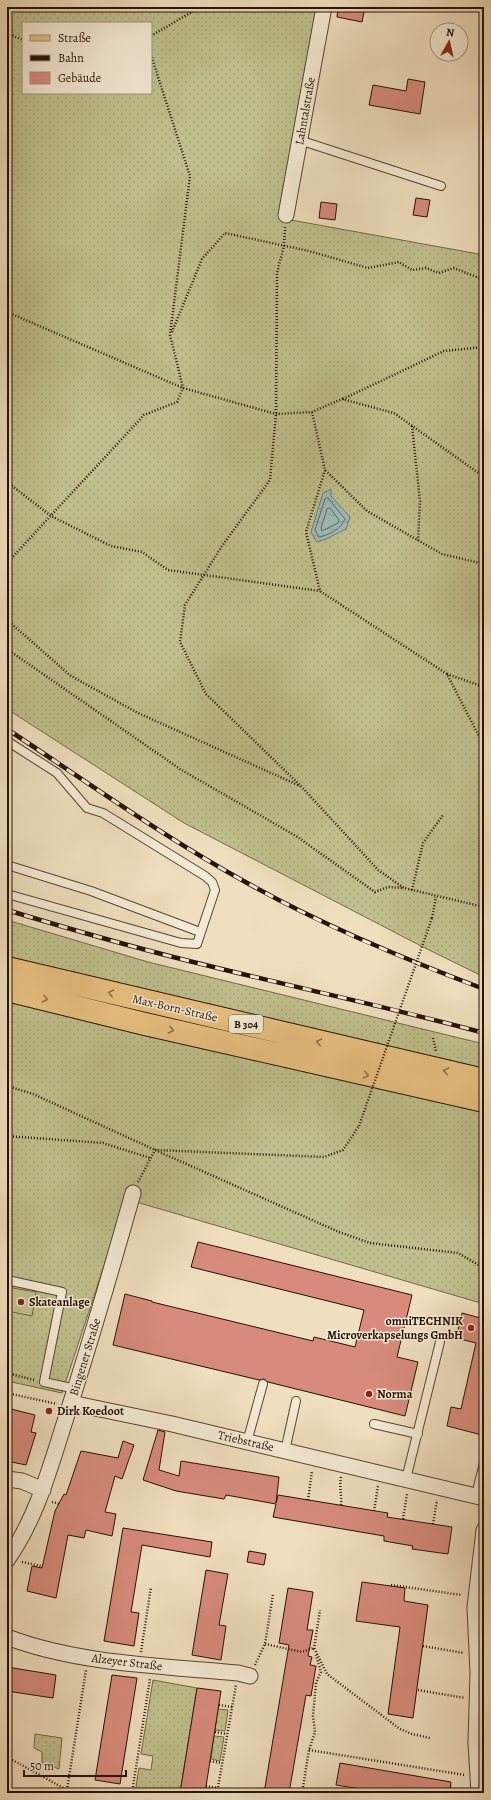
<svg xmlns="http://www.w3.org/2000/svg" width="491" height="1800" font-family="Alegreya,serif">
<defs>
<pattern id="grass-dots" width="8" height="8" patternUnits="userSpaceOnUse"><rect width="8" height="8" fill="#c0c08e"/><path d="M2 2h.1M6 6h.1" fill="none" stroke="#a5a479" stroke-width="1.8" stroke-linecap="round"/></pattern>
<pattern id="water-ripples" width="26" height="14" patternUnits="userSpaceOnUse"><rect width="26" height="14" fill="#9dbbba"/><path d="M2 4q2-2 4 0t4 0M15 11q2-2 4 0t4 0" fill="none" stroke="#87a09e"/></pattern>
</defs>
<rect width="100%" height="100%" fill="#f0dfbf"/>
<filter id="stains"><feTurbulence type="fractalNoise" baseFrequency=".005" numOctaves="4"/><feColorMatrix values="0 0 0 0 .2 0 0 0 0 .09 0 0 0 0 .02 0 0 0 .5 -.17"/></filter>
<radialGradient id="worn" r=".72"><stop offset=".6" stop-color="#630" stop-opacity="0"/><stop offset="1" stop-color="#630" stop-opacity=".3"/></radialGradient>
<!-- grass -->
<path fill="url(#grass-dots)" stroke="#73684a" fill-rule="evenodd" d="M7,7H320L280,218L484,255V977L423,947L184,823L7,709ZM23,23H151V93H23Z
M7,920L148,962L484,1044V1304L126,1199L62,1393L7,1381Z
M153,1680L197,1688L180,1793H135L139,1768L151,1770L153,1756L141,1754Z
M218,1709L228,1710L225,1731L215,1730Z
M35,1734L62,1738L59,1769L42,1763V1752L34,1748Z
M214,1736L224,1737L220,1761L211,1759Z"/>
<!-- garden -->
<path fill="#c0c08e" stroke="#73684a" d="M7,1287L36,1292L32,1316L7,1311Z"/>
<!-- water -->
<path fill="url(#water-ripples)" stroke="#6d7772" d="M331,489V496L350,517L346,529L326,539L317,542L311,532L323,493Z"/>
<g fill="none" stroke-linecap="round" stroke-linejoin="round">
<!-- shore -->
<path stroke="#626660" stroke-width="1" d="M328,498L345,519C341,529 329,535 319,537L315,530L325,499Z
M330,508L339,520L338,523L322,531L321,528L327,509Z"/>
</g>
<!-- building -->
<path fill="#d88b7c" stroke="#261105" d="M338,7H365L362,22L337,17Z
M408,79L425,82L420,114L369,105L373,85L406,91Z
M416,198L430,200L427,217L413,215Z
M321,202L337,204L335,220L319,218Z
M198,1242L412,1295L397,1357L418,1362L405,1416L268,1382L264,1379L259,1380L113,1345L125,1294L152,1301V1302L313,1341L314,1337L355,1347L364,1310L191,1267Z
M462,1313L484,1319V1428L482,1435L447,1426L451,1407L461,1409L476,1343L456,1338Z
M7,1408L35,1415L31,1432L36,1433L26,1465L7,1461Z
M158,1430L165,1432L159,1470L179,1476L181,1461L279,1477L276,1503L278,1495L388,1513L387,1517L452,1527L448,1554L412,1549L413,1546L384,1541V1536L273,1517L276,1504L226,1495L224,1499L176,1491L143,1480Z
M123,1441L134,1445L122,1479L115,1476L105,1512L116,1514L112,1536L86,1530L84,1538L68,1535L56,1598L27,1591L32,1566L42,1568L55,1511L64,1494L66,1495L81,1451L118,1458Z
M123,1528L212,1542L210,1557L142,1545L131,1612L139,1613L134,1646L104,1641Z
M249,1551L266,1554L264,1565L247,1562Z
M206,1570L228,1574L219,1625L226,1626L221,1660L192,1655Z
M362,1582L405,1588L404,1601L428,1605L413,1718L388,1714L400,1627L356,1621Z
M288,1588L313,1592L307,1630H313L308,1656L312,1657L310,1665L316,1666L311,1696L306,1695L289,1793H264L289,1645L279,1643Z
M7,1667L56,1675L53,1698L7,1691Z
M112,1675L137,1678L120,1784L95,1780Z
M197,1688L221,1691L205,1793H180Z
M340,1763L451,1782L450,1793H386L336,1785Z"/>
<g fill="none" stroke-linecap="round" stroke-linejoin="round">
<defs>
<path id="service" d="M299,140L441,186
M7,741L57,773L87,808L103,813L205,876L212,882L215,890L197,944L181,943L7,894
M7,865L91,891L200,932
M7,1280L62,1292L44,1382L76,1389
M374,1424L418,1434
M247,1442L263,1384
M285,1451L296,1401
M406,1479L440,1342
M476,1495L484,1463"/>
<path id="minor" d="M286,215L324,7
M71,1403L172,1424L484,1498
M7,1479L22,1481L43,1490
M7,1560C36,1519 49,1471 64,1424C89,1347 111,1271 133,1193
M7,1637C77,1664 164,1666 238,1673L250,1676
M479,1793L476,1743L478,1673L475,1607L484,1530"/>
<path id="primary" d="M7,968L484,1080
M7,990L145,1024L484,1101"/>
</defs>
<!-- service casing -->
<use href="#service" stroke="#584434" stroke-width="10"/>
<!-- minor casing -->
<use href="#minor" stroke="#584434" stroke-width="17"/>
<!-- primary casing -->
<use href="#primary" stroke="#261105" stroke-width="24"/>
<!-- path -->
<path stroke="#261105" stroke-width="2.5" stroke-dasharray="1 2" stroke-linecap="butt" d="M7,33L23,40
M151,36L200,7
M285,227L284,246L277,273L276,414L270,480L222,546L185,605L180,642L206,694L302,787L378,870L404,888L484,907
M7,312L183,388L276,414L312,412L342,399L394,413L484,477
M172,332L202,259L225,233L309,251L368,268L399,262L412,270L426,268L439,273L454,268L484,280
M343,399L444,351L484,347
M312,412L325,470L367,511L442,554L484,564
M412,426L420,501L418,541
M325,470L306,532L320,591L447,674L484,746
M7,482L51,516L111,546L142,552L168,570L320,591
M7,563L144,415L177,402L183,388L170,335L190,176L151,55
M7,620L71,676L138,713L300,786
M7,649L180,769L296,836L375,892L388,887L404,888
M447,674L484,687
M412,890L423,843L443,815
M432,918L436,897
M433,1038L436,1051
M7,1086L33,1094L155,1150L339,1232L370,1243L458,1253L484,1268
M7,1136L103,1143L150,1158
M138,1182L155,1150L324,1157L343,1150L359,1126
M7,1373L34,1380
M7,1393L57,1404
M341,1477C339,1487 342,1495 341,1505
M308,1500L312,1471
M52,1502L59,1504
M374,1511L378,1486
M403,1519L407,1494
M433,1524L437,1500
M22,1562L41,1566
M391,1585L462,1595
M265,1644L302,1652L314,1648L327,1674L400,1729L412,1734L430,1738
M423,1646L464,1653
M314,1649L320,1610
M141,1652L151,1587
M255,1665L265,1644L273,1594
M418,1690L465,1698
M219,1705L232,1707
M215,1732L227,1734
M309,1750L465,1775
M7,1757L67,1790L76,1793
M210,1761L222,1763
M206,1786L218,1788
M67,1790L86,1670
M132,1793L150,1679
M217,1793L236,1685
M302,1793L309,1750L315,1732L313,1716L316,1683L321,1672L316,1655"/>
<!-- service -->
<use href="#service" stroke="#f5ead5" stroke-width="8"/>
<!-- minor -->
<use href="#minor" stroke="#f5ead5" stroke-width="15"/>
<!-- primary -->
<use href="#primary" stroke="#e8c080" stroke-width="22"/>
<defs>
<path id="rail" d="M7,729C87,782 165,838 249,884C324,926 404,959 484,989
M7,910C66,928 125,945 185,960C284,985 385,1006 484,1033"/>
</defs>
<!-- rail casing -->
<use href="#rail" stroke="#261105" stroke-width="4.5"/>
<!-- rail -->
<use href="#rail" stroke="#f5ead5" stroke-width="3" stroke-dasharray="9" stroke-linecap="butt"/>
<!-- path-bridge -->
<path stroke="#261105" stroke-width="2.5" stroke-dasharray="1 2" stroke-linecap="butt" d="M359,1126L432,918"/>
</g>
<!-- one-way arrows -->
<defs><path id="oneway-chevron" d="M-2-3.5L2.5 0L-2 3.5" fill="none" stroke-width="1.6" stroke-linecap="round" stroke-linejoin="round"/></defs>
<g stroke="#917149">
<use href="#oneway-chevron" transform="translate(111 993) rotate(-167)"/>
<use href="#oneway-chevron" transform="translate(45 999) rotate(14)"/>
<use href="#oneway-chevron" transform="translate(171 1030) rotate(13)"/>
<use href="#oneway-chevron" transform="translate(319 1042) rotate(-167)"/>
<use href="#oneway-chevron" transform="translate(446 1071) rotate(-167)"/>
<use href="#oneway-chevron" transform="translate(366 1075) rotate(13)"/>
</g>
<!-- markers -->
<g fill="#8f2418" stroke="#f5ead5" stroke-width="1.5">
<circle cx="21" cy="1302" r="4"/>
<circle cx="471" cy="1328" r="4"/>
<circle cx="369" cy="1394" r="4"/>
<circle cx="49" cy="1411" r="4"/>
</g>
<g text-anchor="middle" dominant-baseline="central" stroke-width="3" stroke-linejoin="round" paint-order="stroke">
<!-- shield labels -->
<rect fill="#f5ead5" stroke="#645243" stroke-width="1" x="229" y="1015" width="34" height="18" rx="3"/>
<g font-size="11" font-weight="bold" fill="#261105">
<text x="246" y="1024">B 304</text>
</g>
<!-- street labels -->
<g font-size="12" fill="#261105" stroke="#f5ead5">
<text transform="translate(305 111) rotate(-80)">Lahntalstraße</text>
<text transform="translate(175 1008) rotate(13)">Max-Born-Straße</text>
<text transform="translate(85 1357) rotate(-73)">Bingener Straße</text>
<text transform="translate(246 1441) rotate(13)">Triebstraße</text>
<text transform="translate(127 1662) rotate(7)">Alzeyer Straße</text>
</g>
<!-- poi labels -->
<g font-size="12" font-weight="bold" fill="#261105" stroke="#f5ead5" text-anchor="start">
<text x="29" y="1302">Skateanlage</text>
<text x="463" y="1321" text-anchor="end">omniTECHNIK<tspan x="463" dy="14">Microverkapselungs GmbH</tspan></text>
<text x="377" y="1394">Norma</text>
<text x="57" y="1411">Dirk Koedoot</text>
</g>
</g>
<!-- margin -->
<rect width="491" height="1800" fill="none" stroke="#f0dfbf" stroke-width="24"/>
<rect x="8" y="8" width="475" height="1784" fill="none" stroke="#261105" stroke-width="2"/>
<rect x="12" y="12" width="467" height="1776" fill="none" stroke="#261105"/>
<!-- legend -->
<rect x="22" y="22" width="130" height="72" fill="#f5ead5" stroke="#a29382"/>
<rect x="30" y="35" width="20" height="6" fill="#e8c080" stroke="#a29382"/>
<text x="58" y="42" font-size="12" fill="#261105">Straße</text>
<rect x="30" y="55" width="20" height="6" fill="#261105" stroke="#a29382"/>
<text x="58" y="62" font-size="12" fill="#261105">Bahn</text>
<rect x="30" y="72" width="20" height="12" fill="#d88b7c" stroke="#a29382"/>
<text x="58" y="82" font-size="12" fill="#261105">Gebäude</text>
<!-- north arrow -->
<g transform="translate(449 42) rotate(8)"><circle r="19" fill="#f5ead5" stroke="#a29382"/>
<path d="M0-3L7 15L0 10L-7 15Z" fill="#8f2418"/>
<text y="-6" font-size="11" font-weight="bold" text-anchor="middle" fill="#261105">N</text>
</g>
<!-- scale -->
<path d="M24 1770v6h102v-6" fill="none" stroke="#261105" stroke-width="2"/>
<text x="30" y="1770" font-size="12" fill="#261105" stroke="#f5ead5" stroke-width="3" paint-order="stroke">50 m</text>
<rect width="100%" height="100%" filter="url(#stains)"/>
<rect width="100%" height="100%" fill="url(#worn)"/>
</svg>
